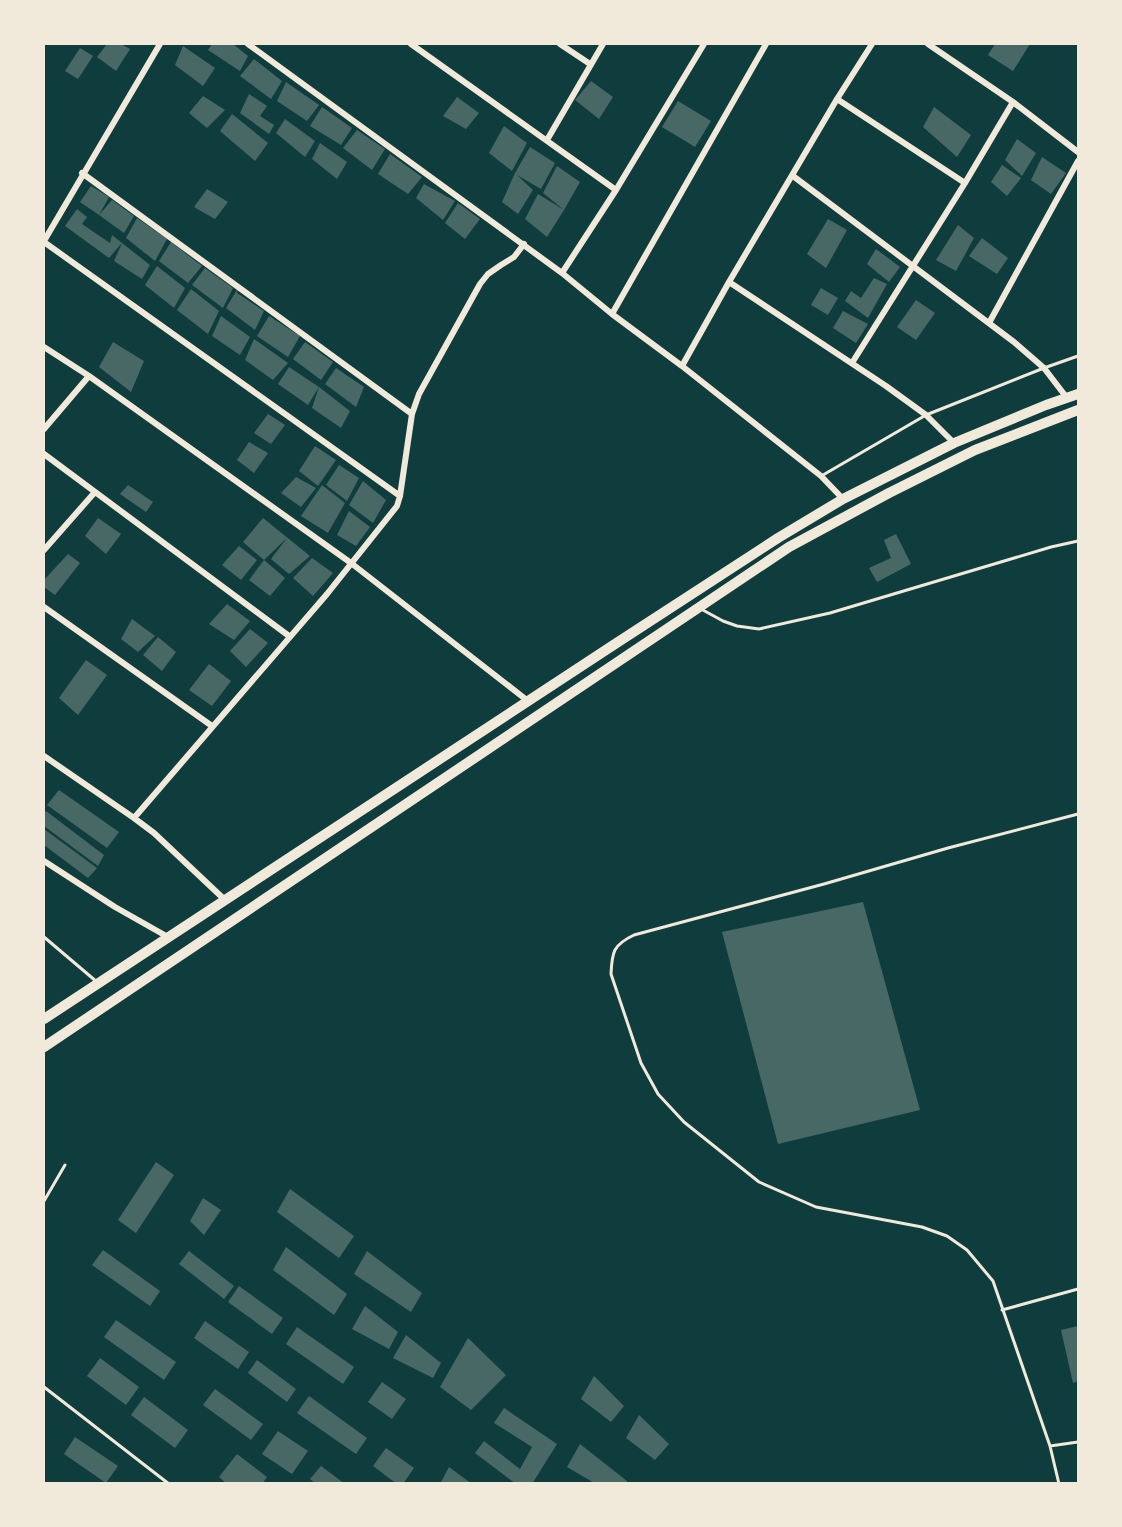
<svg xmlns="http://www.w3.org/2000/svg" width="1122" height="1527" font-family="Quicksand,sans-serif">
<rect width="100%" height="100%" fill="#0f3d3e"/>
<!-- building -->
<path fill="#486865" d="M107,44H121L130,49L116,71L97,57Z
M212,44H233L248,56L240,71L208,50Z
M995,44H1030L1013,71L988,55Z
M183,46L215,68L203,86L175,65Z
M80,48L93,56L78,79L65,71Z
M254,59L282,81L271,99L240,76Z
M591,81L613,97L599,119L575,100Z
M286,82L319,105L307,121L277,101Z
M249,94L267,106L260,116L274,125L269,134L240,113Z
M203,96L225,110L207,128L189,113Z
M457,97L479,113L466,129L443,116Z
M678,101L711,121L695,147L662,127Z
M322,107L352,128L341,145L310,126Z
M934,107L971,135L957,157L923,127Z
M232,114L268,143L255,161L220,131Z
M285,119L315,141L305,157L276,133Z
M504,126L527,143L512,171L489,153Z
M357,130L385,149L372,170L343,148Z
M1017,139L1036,153L1022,176L1005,160Z
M320,143L347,162L337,179L312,159Z
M530,147L555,163L541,189L517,175L533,190L518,214L502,202L515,173Z
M390,154L422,177L408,194L378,174Z
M1042,157L1066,173L1051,194L1031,180Z
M1002,165L1021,178L1007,196L991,182Z
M557,166L580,182L564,210L547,237L525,219L538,194L564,210L543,193Z
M424,184L455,201L443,220L416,198Z
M91,186L109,197L99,215L80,202Z
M207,189L228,202L215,219L194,207Z
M112,200L134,216L124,233L99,215Z
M458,203L480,219L465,239L445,223Z
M77,209L87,217L82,224L110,243L112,235L122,243L109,258L65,226Z
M137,218L167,239L155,261L126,238Z
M828,219L847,230L826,268L807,254Z
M958,225L974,238L956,271L936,260Z
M982,238L1008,258L997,274L969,256Z
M171,242L202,266L188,283L159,261Z
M122,243L150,265L142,279L114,261Z
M876,249L900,267L889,282L867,264Z
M157,266L185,288L174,308L145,285Z
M205,268L233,288L223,308L192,285Z
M874,278L887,284L868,318L845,301L851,291L861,298Z
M238,288L237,293L264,311L255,330L226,308Z
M821,288L838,298L828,315L811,305Z
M191,289L219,311L208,334L177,310Z
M916,300L935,313L916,340L897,327Z
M843,311L868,324L856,343L833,328Z
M221,316L250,337L240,355L212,336Z
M269,316L300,336L288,357L257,336Z
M254,339L288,363L273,380L245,360Z
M113,342L144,361L131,392L99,367Z
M305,342L333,362L321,380L293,359Z
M289,367L319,387L350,411L341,428L312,408L319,387L308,405L278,384Z
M336,368L364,387L356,407L325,384Z
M268,414L285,425L271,444L254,433Z
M249,442L268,453L254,473L237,460Z
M315,446L336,460L318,486L299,471Z
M339,465L359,478L347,501L326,485Z
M296,477L316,488L301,507L281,493Z
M363,481L386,500L373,523L349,505Z
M128,485L153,502L146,512L120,494Z
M322,485L345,503L328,533L301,516Z
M349,511L370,527L356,546L337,535Z
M98,518L121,534L106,554L85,536Z
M263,518L310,556L289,574L271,559L287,538L264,560L243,542Z
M896,534L911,564L877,582L869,568L891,558L884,540Z
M239,546L257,560L241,580L222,565Z
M68,554L80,563L55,595L44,587V580Z
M312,558L333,573L313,596L293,578Z
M264,560L285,578L270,596L249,580Z
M227,604L250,621L234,640L209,624Z
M132,619L155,636L138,652L121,639Z
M250,629L268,643L246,667L230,651Z
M158,637L176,652L162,671L143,655Z
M86,660L107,675L78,715L59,698Z
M209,664L231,681L212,706L189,690Z
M59,790L119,832L107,848L47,805Z
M46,811L104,855L98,866L44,826V814Z
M44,829L97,868L88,878L44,845Z
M863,902L920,1110L778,1144L722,932Z
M156,1162L174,1175L136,1233L118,1220Z
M290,1189L354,1236L339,1258L277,1212Z
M203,1198L221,1210L204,1235L190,1221Z
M286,1247L347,1294L334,1315L273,1270Z
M103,1250L160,1291L150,1306L92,1265Z
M189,1251L234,1286L224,1299L179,1264Z
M367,1251L422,1293L411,1312L354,1274Z
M239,1286L283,1318L272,1334L228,1302Z
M365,1306L398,1332L389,1349L352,1329Z
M116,1320L176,1362L164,1380L104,1337Z
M205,1321L249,1352L238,1369L194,1338Z
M1078,1326V1381L1073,1383L1061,1330Z
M297,1327L354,1367L343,1384L286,1344Z
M406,1335L441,1363L433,1378L393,1358Z
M468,1338L506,1375L471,1410L440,1387Z
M100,1358L139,1387L126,1405L87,1376Z
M257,1360L296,1389L287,1402L248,1373Z
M594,1376L624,1406L611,1422L581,1399Z
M382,1382L406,1399L392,1419L368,1402Z
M215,1389L263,1424L251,1440L203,1405Z
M309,1396L367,1438L356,1454L297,1413Z
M144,1397L188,1430L175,1448L131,1415Z
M504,1408L557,1444L532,1484H516L475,1453L484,1441L520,1469L532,1447L494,1423Z
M639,1415L669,1444L655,1460L626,1438Z
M278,1431L308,1451L292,1474L262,1454Z
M75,1437L118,1466L106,1483L64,1454Z
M580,1444L627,1481L626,1484H596L567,1467Z
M386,1448L414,1468L403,1484H397L373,1466Z
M237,1454L267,1477L262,1484H227L219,1477Z
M321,1466L345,1484H316L310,1479Z
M449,1467L472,1484H440Z"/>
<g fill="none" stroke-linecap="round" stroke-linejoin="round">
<!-- service -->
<path stroke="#f1e9da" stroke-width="3" d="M823,475L926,415L1044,368L1078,356
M701,609L723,621L737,626L759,629L830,613L1051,547L1078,541
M44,937L97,982
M44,1201L65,1165
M1002,1310L1078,1289
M44,1387L169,1484
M1050,1446L1078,1442
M1059,1484L1050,1446L993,1281L967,1250L947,1236L922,1227L816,1207L759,1182L684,1122L658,1094L641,1063L611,974C612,952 613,945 634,935L824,884L948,848L1078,814"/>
<!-- minor -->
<path stroke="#f1e9da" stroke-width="6" d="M248,44L562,273L612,314L682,366L821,476L843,499
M411,44L616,190
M560,44L590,64
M928,44L1013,102L1078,152
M837,99L965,183
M547,140L603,44
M82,173L412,414
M793,176L1014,342L1044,368L1067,398
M44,241L160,44
M44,242L400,496
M562,273L616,190L704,44
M729,282L886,386L926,415L954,443
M612,314L766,44
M989,323L1078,161
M44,347L89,376L351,563L528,701
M852,363L965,183L1013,102
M682,366L729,282L837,99L872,44
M44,429L89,376
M44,454L289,636
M44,550L95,492
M44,607L212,726
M44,756L134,818L154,833L225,900
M134,818L327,594L397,506L400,496L412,414L419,394L480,284L488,274L501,265L514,257L524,244
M44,861L115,907L168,937"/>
<!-- trunk -->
<path stroke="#f1e9da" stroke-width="10" d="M44,1019L615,644L778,538L843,499L954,443L1046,405L1078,394
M44,1047L789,547L889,493L975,450L1078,410"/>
</g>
<!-- border -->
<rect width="1122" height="1527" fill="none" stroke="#f1e9da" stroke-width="90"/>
</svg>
